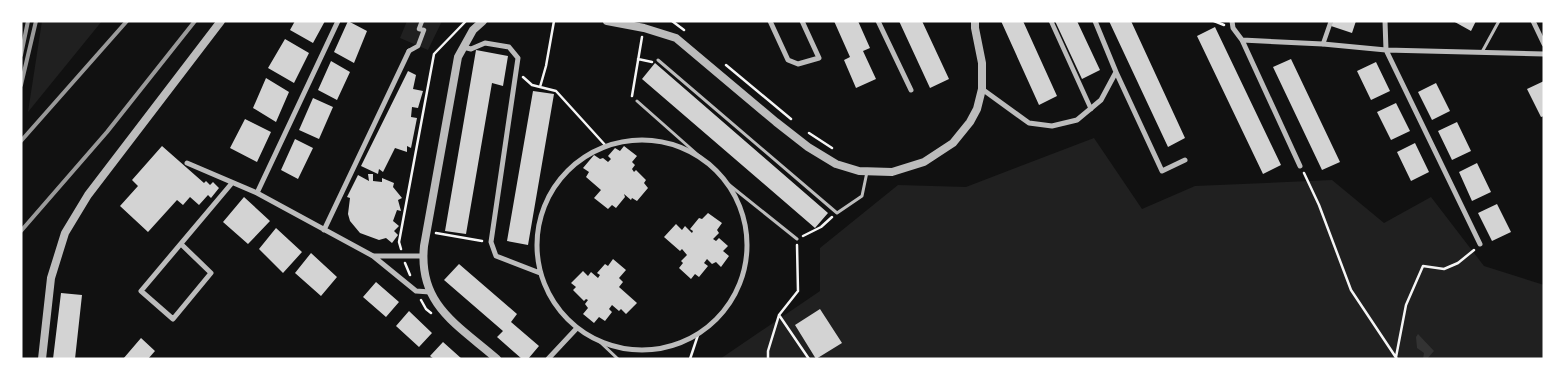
<svg xmlns="http://www.w3.org/2000/svg" width="1565" height="380" font-family="'Roboto Condensed',sans-serif">
<rect width="100%" height="100%" fill="#111"/>
<!-- green -->
<path fill="#202020" d="M42,21H102L28,112Z
M407,21H442L428,50L400,38Z
M1094,138L1142,209L1195,186L1332,180L1384,223L1431,197L1484,266L1544,285V359H720L820,291V248L898,185L966,187Z"/>
<!-- water -->
<path fill="#333" d="M1418,334L1434,351L1427,359H1423L1424,353L1417,348L1416,337Z"/>
<!-- building -->
<path fill="#d3d3d3" d="M295,21H325L313,43L290,30Z
M348,21L367,31L354,63L334,52Z
M834,21H858L870,48L863,51L876,79L856,88L844,60L850,57Z
M899,21H922L949,79L930,88Z
M1001,21H1023L1057,96L1039,105Z
M1055,21H1077L1100,70L1082,79Z
M1109,21H1131L1185,138L1168,147Z
M1333,21H1356L1352,33L1331,26Z
M1453,21H1476L1471,31Z
M1215,27L1281,165L1263,174L1197,36Z
M285,39L309,53L294,83L268,68Z
M476,50L508,56L503,86L492,83L466,234L445,231Z
M1291,59L1340,162L1322,170L1273,67Z
M331,61L350,72L337,100L318,90Z
M1376,62L1390,91L1371,100L1357,71Z
M655,63L828,213L815,228L642,79Z
M408,71L416,75L413,89L423,91L418,108L412,107L411,117L417,118L411,148L407,146V152L395,148L383,172L379,169L378,174L361,166Z
M266,78L289,92L276,122L253,108Z
M1544,81V116L1541,117L1527,89Z
M1436,83L1450,111L1432,120L1418,92Z
M533,91L554,94L528,245L507,241Z
M313,98L333,107L319,139L299,130Z
M1396,103L1410,131L1391,140L1377,112Z
M245,119L271,132L257,162L230,148Z
M1457,122L1471,151L1452,160L1438,131Z
M295,139L313,148L298,179L281,170Z
M1415,143L1429,172L1411,181L1397,152Z
M162,146L204,183L206,181L210,185L213,182L219,188L211,198L208,195L199,205L190,197L183,205L177,200L148,232L120,206L138,186L132,180Z
M624,146L637,156L632,162L635,165L632,169L634,172L636,170L646,180L644,183L648,188L637,201L632,198L631,200L624,194L625,197L616,208L612,205L608,209L594,198L601,190L586,177L589,172L583,168L594,155L600,159L603,158L608,162L611,159L608,156L615,148L620,151Z
M1477,163L1491,192L1472,201L1459,172Z
M368,174H373V181L382,182V178L394,183L393,187L402,198L398,200L401,211L397,210L393,221L399,226L394,231L398,235L392,243L386,238L379,240L360,233L350,221L348,214L350,198L347,197L358,175L369,181Z
M244,197L270,221L248,244L223,222Z
M1497,204L1511,232L1492,241L1478,213Z
M708,213L722,223L717,230L719,233L713,239L716,241L719,238L728,246L723,251L729,256L721,267L716,262L712,264L707,259L704,263L708,266L699,277L695,274L691,279L679,268L683,263L681,261L687,255L682,249L680,251L664,237L676,224L682,230L685,226L692,233L693,231L690,229L699,218L702,219Z
M276,228L302,252L283,273L259,249Z
M311,253L337,277L321,296L295,273Z
M613,259L626,270L619,278L623,282L619,287L637,303L626,314L621,309L619,311L612,305L609,309L612,312L605,321L599,317L594,323L583,314L588,308L585,304L588,300L586,299L584,301L573,290L576,287L571,283L583,271L588,276L591,272L598,278L600,275L597,273L605,264L608,266Z
M459,264L517,314L511,322L539,346L528,359H522L497,337L503,331L444,280Z
M376,282L399,302L386,317L363,297Z
M61,293L82,295L75,359H53Z
M820,309L842,343L816,359L795,325Z
M409,311L432,333L419,347L396,326Z
M141,338L155,351L148,359H123Z
M443,342L462,359H434L430,356Z"/>
<g fill="none" stroke-linecap="round" stroke-linejoin="round">
<!-- path -->
<path stroke="#f5f5f5" stroke-width="2.5" d="M672,21L684,30
M1214,21L1224,25
M638,59L652,62
M726,65L791,119
M523,77L532,85L556,91L606,146
M540,87L546,66L554,21
M632,96L642,37
M809,133L832,148
M1304,173L1319,205L1351,290L1397,359
M436,233L482,241
M803,236L821,227L832,217
M401,249L399,242L434,54L465,22
M405,263L410,275
M421,300L426,309L431,313
M779,315L809,359
M1396,357L1406,305L1423,266L1444,269L1458,263L1474,250
M690,359L698,335
M768,359V351L779,315L798,291L797,245"/>
<!-- service -->
<path stroke="#bcbcbc" stroke-width="3" d="M1482,52L1499,21
M658,60L837,213L862,196L867,172
M637,101L706,162
M727,183L797,239
M600,342L618,359"/>
<!-- pedestrian -->
<path stroke="#bcbcbc" stroke-width="4.5" d="M1051,21L1091,109
M1323,44L1331,21
M409,51L418,46L424,30L419,29L422,21"/>
<!-- minor -->
<path stroke="#bcbcbc" stroke-width="5" d="M338,21L257,193L373,256L416,291L430,292
M770,21L788,60L798,64L819,58L802,21
M878,21L911,90
M1232,21L1233,28L1242,40L1323,44L1386,50L1544,54
M1385,21L1386,50L1480,244
M1533,21L1544,44
M1242,40L1300,166
M463,47L471,49L485,43L509,47L518,58L491,242L496,256L540,273
M1116,72L1162,171L1185,160
M982,89L1029,123L1052,126L1077,120L1101,100L1116,72L1095,21
M537 245a105 105 0 1 1 210 0a105 105 0 1 1-210 0Z
M187,163L257,193
M324,230L409,51
M181,244L211,273L173,319L141,291L232,183
M374,256H423
M548,359L577,328"/>
<!-- tertiary -->
<path stroke="#bcbcbc" stroke-width="8" d="M483,21L473,30L458,57L424,246C418,305 458,325 497,359
M607,21L644,28L676,38L776,122L808,147L836,164L859,171L892,172L924,162L953,143L970,122L977,109L982,89V63L975,28V21
M42,359L51,278L65,233L88,195L221,21"/>
<!-- rail -->
<path stroke="#9a9a9a" stroke-width="4" d="M21,55L28,21
M21,85L36,21
M21,141L127,21
M21,231L107,132L195,21"/>
</g>
<!-- border -->
<rect width="1565" height="380" fill="none" stroke="#ffffff" stroke-width="45"/>
</svg>
